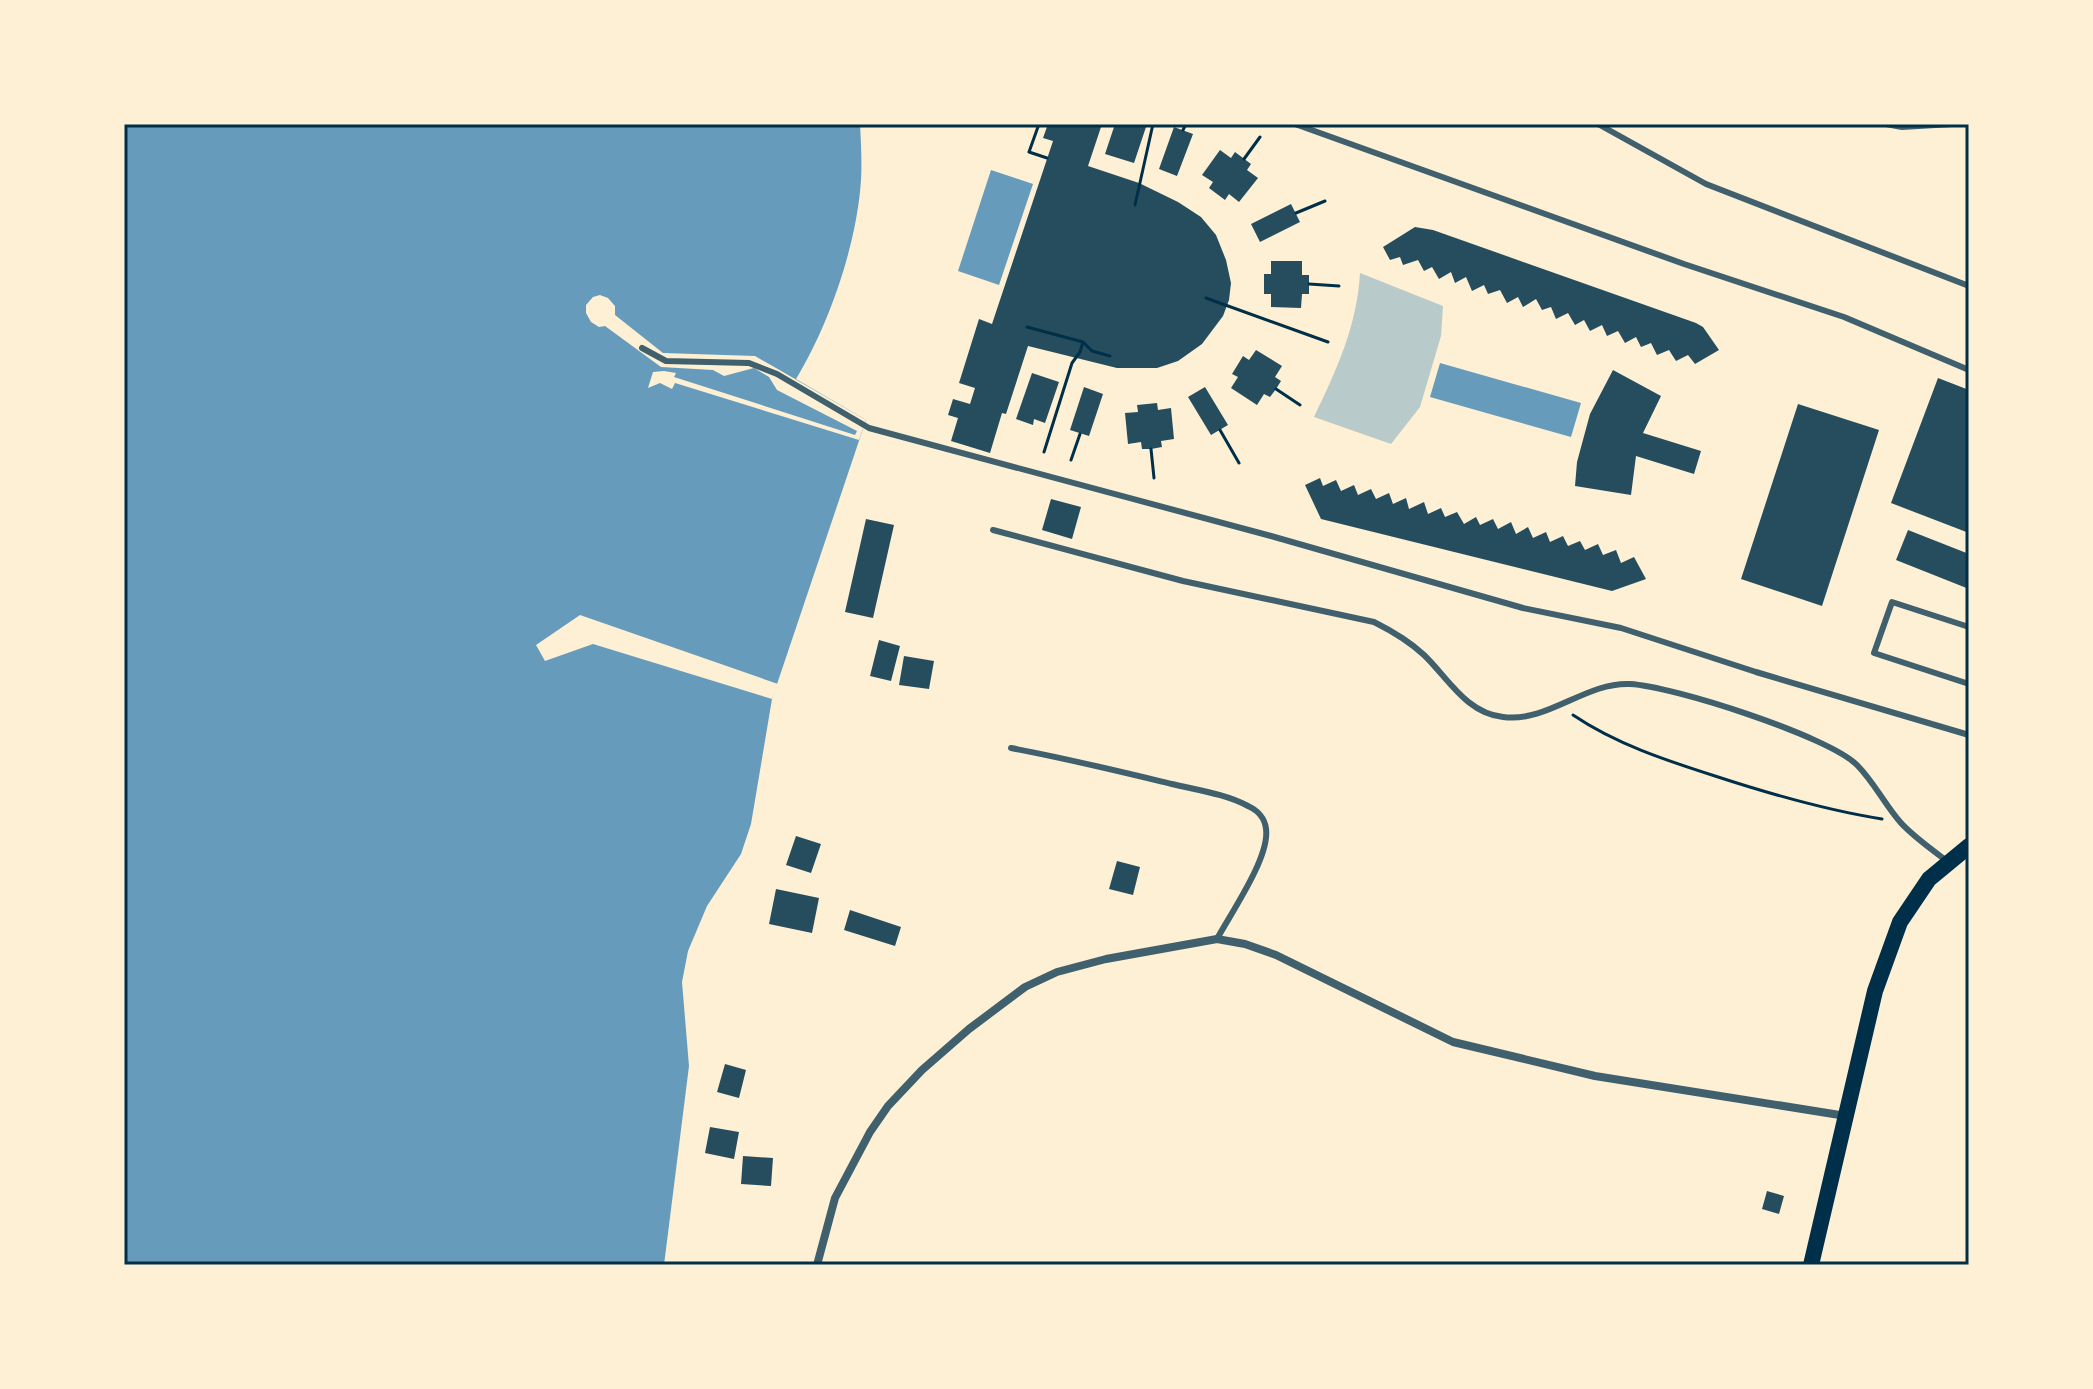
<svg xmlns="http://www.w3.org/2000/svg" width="2093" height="1389" font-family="'Golos Text',sans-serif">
<rect width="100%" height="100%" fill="#fdf0d5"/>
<!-- green -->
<path fill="#b9caca" d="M1360,273L1443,306L1441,336L1420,407L1391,444L1314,417C1337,369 1357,326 1360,273Z"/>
<!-- water -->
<path fill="#669bbc" d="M124,124H860C861,142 862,162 861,180C857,244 829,325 796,379L866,420L772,699L751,824L741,854L707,906L688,951L682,982L689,1066L664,1265H124Z
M991,170L1033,184L999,285L958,271Z
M1440,363L1581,403L1571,437L1430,397Z"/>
<!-- pier -->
<path fill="#fdf0d5" d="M600,295L608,298L615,306V315L663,353L755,356L776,368L866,420L859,440L675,383L672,389L660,383L648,388L653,372L664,371L676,373L674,377L855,435L857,431L777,390L769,377L754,368L724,376L713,370L661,367L605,326L599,327L591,322L586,313V305L593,297Z
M580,615L778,684L772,699L593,644L545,661L536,645Z"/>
<!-- building -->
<path fill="#264d5e" d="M1048,124H1102L1088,166L1139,183L1178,202L1201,217L1216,235L1226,260L1231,283L1229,300L1223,316L1202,344L1178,361L1157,368H1117L1028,346L1006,414L1002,413L990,453L951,441L958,418L948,415L953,399L970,404L975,388L959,383L979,319L992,324L1053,141L1043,138Z
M1115,124H1147L1134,163L1105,154Z
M1174,127L1193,134L1177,176L1159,169Z
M1220,150L1231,158L1235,152L1251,164L1247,170L1258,178L1239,202L1229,194L1225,200L1209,188L1213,182L1202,175Z
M1291,204L1300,222L1260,242L1251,224Z
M1415,227L1433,230L1696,323L1703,327L1719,350L1695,364L1688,355L1676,361L1669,350L1657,355L1651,343L1641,347L1636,337L1625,343L1618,331L1607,336L1602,325L1590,331L1584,320L1575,325L1568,313L1556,319L1551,307L1542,310L1536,299L1523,307L1518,297L1507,303L1500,290L1488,294L1484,285L1472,291L1466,277L1455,283L1451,272L1439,279L1432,267L1424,271L1418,260L1403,265L1400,257L1390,260L1383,247Z
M1271,261H1302V275H1309V294H1302L1301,308L1271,307V294H1264V274H1271Z
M1256,350L1282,366L1275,377L1281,381L1276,389L1270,397L1264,394L1257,405L1231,388L1238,377L1232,374L1243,356L1249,360Z
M1613,370L1661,396L1643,433L1701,451L1694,474L1636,456L1631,495L1575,486L1577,462L1590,414Z
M1032,373L1059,382L1045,423L1034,419L1033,425L1016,419Z
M1938,378L1969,390V533L1891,503Z
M1084,387L1103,394L1089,436L1070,430Z
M1205,387L1228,425L1211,435L1188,397Z
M1157,403L1158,410L1171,408L1174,439L1161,441L1162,447L1151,449H1142L1141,442L1128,444L1125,413L1138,412L1137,405Z
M1798,404L1879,430L1822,606L1741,579Z
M1320,478L1323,486L1336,480L1341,491L1354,485L1358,495L1371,489L1376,499L1389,493L1393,504L1406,498L1409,509L1424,502L1428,514L1441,508L1445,517L1457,512L1464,524L1476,517L1480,525L1493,519L1498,529L1511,522L1516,534L1528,527L1533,538L1546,532L1550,542L1563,536L1568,546L1580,541L1585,550L1598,544L1603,555L1616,550L1621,563L1634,557L1646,579L1612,591L1321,519L1305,485Z
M1051,499L1081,507L1072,539L1042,530Z
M866,519L894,525L873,618L845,612Z
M1908,530L1969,554V589L1896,560Z
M879,640L900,646L891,681L870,676Z
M904,656L934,661L929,689L899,685Z
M796,836L821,844L811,873L786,865Z
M1117,861L1140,867L1133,895L1109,889Z
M776,889L819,898L812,933L769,924Z
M850,910L901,927L895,946L844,930Z
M725,1064L746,1070L739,1098L717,1092Z
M710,1127L739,1132L734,1159L705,1153Z
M743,1156L773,1158L771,1186L741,1184Z
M1767,1191L1784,1196L1779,1214L1762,1209Z"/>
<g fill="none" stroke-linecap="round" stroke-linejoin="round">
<!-- path -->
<path stroke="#003049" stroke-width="3" d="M1039,124L1029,152L1047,158
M1183,130L1186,124
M1244,159L1260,137
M1135,205L1153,124
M1296,213L1325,201
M1309,284L1339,286
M1206,298L1328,342
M1027,327L1083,342L1092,351L1110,356
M1276,389L1300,405
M1220,430L1239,463
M1151,449L1154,478
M1044,452L1072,363L1080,352L1083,342
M1071,460L1080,434
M1573,715C1616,744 1665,760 1715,776C1770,794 1825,810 1882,819"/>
<!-- service -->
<path stroke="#3f606c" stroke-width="6" d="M1295,124L1684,264L1844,317L1969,370
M1598,124L1706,184L1969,286
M1886,124L1902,127L1952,124
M642,348L666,361L749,363L777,374L869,428L1271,536L1523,608L1621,628L1756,672L1969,735
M993,530L1183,581L1374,622C1392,631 1409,641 1424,655C1448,678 1466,713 1503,717C1548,723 1585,682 1630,684C1672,686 1828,736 1857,765C1874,782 1885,805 1901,823C1914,837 1931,849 1947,861
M1969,627L1892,602L1874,653L1969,684
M1011,748C1065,758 1118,771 1172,784C1197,790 1226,794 1248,806C1257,810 1265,818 1266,829C1270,857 1231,913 1217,939"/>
<!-- minor -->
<path stroke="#3f606c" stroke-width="8" d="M817,1265L835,1198L870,1132L888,1106L922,1070L969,1029L1025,987L1057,972L1106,959L1217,939L1245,944L1276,955L1453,1042L1595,1076L1846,1116"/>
<!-- secondary -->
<path stroke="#003049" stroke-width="16" d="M1811,1265L1875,991L1900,922L1929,879L1969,846"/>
</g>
<!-- border -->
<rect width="2093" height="1389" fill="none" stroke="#fdf0d5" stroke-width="252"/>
<rect x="126" y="126" width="1841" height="1137" fill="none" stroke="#003049" stroke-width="3"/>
</svg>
